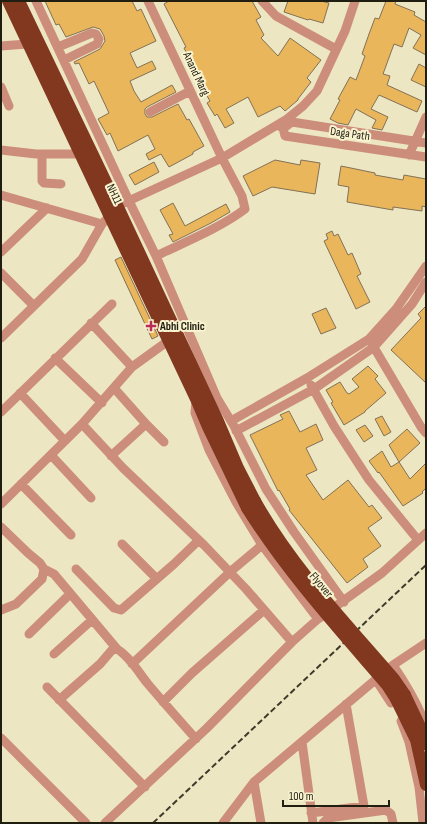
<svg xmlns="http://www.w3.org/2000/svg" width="427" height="824" font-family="'Sofia Sans Condensed',sans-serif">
<rect width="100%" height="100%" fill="#ece6c3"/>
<!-- building -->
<path fill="#eab65c" stroke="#827155" d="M45,1H132L137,11L141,9L156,41L130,53L137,68L152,61L156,69L130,81L134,91L141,102L172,85L176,92L147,107L145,109V114L147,117H152L178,104L187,120L189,119L204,146L193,152V154L169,167L161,154L149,160L146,154L155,149L148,135L118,151L110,133L107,135L98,119L109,113L94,81L89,84L79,63L75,64L74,62L100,49L105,41L104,36L100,29L93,27L66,37L59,24L56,25Z
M169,1H252L261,17L256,20L264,35L261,38L278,56L290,38L321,60L307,78L311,82L298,99V100L285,111L280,106L258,117L248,97L226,109L234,123L225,128L217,114L215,116L207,103L210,101L191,68L194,67L184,48L186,47L164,4Z
M288,1H321L329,3L323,23L309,19L308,20L284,12Z
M386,1H396L395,4L415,12L414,15L426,22V55L413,48L421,35L409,28L402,47L394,44L383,74L390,76L387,85L422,101L417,112L379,95L371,109L388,117L382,130L372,128L376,120L356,109L348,125L338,123L330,119L340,100L338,99L350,77L356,80L365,56L362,54L369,34L375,18L379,19Z
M419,64L426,68V87L411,80Z
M275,160L300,165L301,160L320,163L315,194L272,187L253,196L243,176Z
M154,162L159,172L135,185L129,175Z
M341,166L375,173V175L403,180L404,175L426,179V207L422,206V211L393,207V210L347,202L349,187L338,185Z
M173,203L185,226L226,204L230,212L211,223L173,242L169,235L173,234L160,210Z
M332,231L334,236L338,234L348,255L352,253L361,274L357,276L370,302L356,309L324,241L328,239L326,234Z
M121,257L158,336L152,339L115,260Z
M426,306V383L391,350L421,318L418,314Z
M326,308L336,328L321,334L312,314Z
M368,366L378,376L375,379L386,393L365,411V412L344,425L331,403L333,402L326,390L340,382L347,393L349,394L359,387L352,379Z
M289,411L300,432L316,424L323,440L306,448L317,470L306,475L323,500L348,480L369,507L372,505L382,518L368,528L381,546L363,559L368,567L347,583L289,510L290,509L279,490L278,491L250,435L283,419L280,415Z
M382,416L391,432L384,436L375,419Z
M365,425L373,436L364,442L356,430Z
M407,429L420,443L399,462L389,445Z
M382,451L391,467L399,462L410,479L426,463V488L422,492L423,493L403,506L379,472L378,473L369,461Z"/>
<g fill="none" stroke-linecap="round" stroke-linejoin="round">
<!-- minor -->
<path stroke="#cc8e7a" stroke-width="9" d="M36,1L129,201L156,256L217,398L234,426L266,489L294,532L344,602
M148,1L222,158L242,196L245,209C222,227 183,243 156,256
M262,1L276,16L336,49
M1,46L27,44
M58,47L92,33L96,34L99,39L97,44L64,60
M1,87L9,106
M150,112L190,91
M277,125L283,128L285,136L426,157
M284,128L292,122L426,143
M1,150L36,154H79
M42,154V181L44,183L61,184
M409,155L426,117
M1,195L102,224
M124,203L222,158L287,119L303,106L317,91L345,31L355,1
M1,252L47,208
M1,273L34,306
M91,323L132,367
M1,338L82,259L102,224L113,212
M372,344L421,427L426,433
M55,358L102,403
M311,385L334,426L369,480L418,540
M20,393L65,441
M196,400L195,413L209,450L236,502L262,545L318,619
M1,412L112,304
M231,421L307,378L369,339L396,309L426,266
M82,424L123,468L204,545L246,589L292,642
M146,424L164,442
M236,431L314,389L374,347L412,304L426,282
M51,455L91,498
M111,456L146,424L114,388
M21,484L71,535
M1,504L82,424L132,367L168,341
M1,527L28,553L40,563L44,569L42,579L16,604L1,610
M122,544L157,579
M44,569L54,574L117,649C130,657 139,673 148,684C164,703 180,721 196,739
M76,569L114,608L121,610L174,564L199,540
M29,634L70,594
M54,654L92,620
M132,664L230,572L262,545
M393,665C406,684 418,704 426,726
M376,680L391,703
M47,687L145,787
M59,700L100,664L112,650L117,649
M163,702L192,673L264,610
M401,721L409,742L419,787L423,823
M1,738L86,823
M302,742L313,823
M254,782L261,823
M311,813L364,806L346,704
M105,823L207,728L292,642L318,619L382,573L426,533
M223,823L254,782L393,665L426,643
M323,823L328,818L386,810L391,814L393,823"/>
<!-- highway -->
<path stroke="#82381f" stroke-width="12" d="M8,1L196,399L208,427L247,508
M19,1L118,207L218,421L238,468L255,501
M405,695L425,737L426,744
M396,699L416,740L426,785"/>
<!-- rail -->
<path stroke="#3e3a2b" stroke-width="2" stroke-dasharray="6 3" stroke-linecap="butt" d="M153,823L426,565"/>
<!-- highway-bridge -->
<path stroke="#82381f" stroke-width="12" d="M255,501C292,567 345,622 394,679L405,695
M247,508C287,572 338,628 387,685L396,699"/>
</g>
<!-- markers -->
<path fill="#ba2b59" stroke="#f9f3d0" stroke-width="1.5" d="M149 320h4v4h4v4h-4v4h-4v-4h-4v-4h4z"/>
<g text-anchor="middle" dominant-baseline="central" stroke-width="4" stroke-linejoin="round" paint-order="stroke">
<!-- street labels -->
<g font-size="12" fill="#201d11" stroke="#f9f3d0">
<text transform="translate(196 74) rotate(65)">Anand Marg</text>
<text transform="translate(350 134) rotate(8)">Daga Path</text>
<text transform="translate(114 194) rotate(65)">NH11</text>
<text transform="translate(321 585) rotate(50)">Flyover</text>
</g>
<!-- poi labels -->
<g font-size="12" font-weight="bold" fill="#201d11" stroke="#f9f3d0" text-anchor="start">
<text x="160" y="326">Abhi Clinic</text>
</g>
</g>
<!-- border -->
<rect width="427" height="824" fill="none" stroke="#201d11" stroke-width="4"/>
<!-- scale -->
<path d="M283 800v6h106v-6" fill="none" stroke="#201d11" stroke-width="2"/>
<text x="289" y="800" font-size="12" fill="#201d11" stroke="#f9f3d0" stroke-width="3" paint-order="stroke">100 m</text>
</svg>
